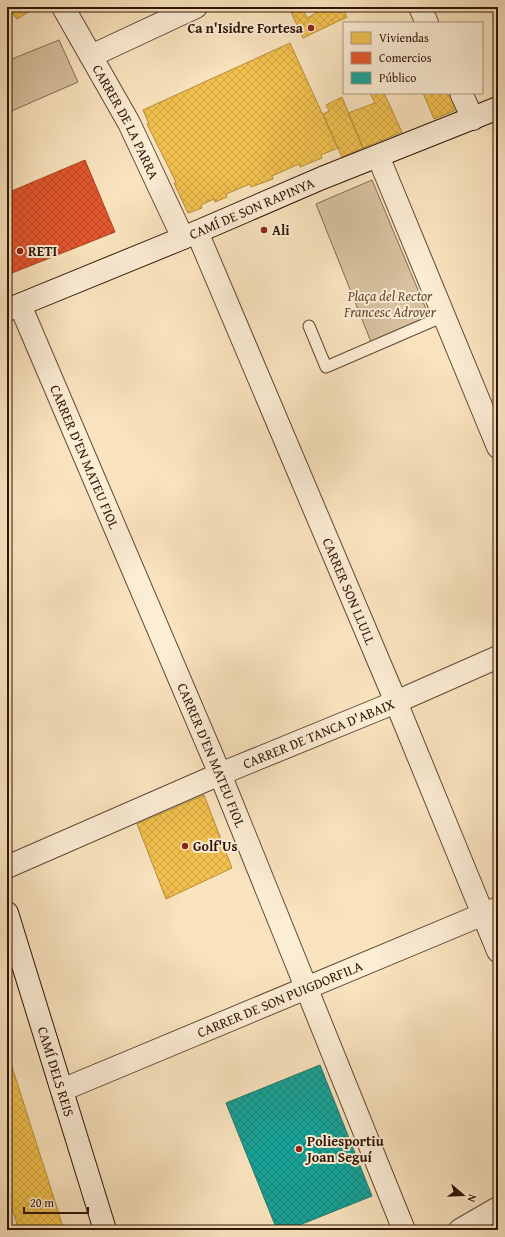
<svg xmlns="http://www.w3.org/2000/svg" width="505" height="1237" font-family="'Gentium Book Plus',serif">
<defs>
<pattern id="homes-cross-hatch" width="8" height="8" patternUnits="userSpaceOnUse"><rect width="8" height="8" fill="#f2c14e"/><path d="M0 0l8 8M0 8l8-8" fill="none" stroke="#d0a543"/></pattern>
<pattern id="shops-cross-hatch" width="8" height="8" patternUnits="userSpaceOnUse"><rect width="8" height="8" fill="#e4572e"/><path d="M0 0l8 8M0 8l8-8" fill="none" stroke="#b94725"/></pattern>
<pattern id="public-cross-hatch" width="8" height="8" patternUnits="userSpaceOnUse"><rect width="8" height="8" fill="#17a398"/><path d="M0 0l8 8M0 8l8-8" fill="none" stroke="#15847a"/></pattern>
</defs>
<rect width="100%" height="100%" fill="#fae4bf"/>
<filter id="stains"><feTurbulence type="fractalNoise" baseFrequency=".005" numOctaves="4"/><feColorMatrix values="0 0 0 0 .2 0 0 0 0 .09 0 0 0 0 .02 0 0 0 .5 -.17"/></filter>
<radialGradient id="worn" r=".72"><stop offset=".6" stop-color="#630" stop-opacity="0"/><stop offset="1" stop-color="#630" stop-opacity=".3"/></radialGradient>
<!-- park -->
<path fill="#d7c19f" stroke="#826a52" d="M59,40L78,82L7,113V61Z
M372,180L431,321L373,347L316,204Z"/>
<!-- homes -->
<path fill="url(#homes-cross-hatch)" stroke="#b78d38" d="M7,7H21L24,11L28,9L30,11L17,19L13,14L7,15Z
M296,7H302L307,18L327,7H342L347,17L303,38L290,10Z
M290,43L338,148L321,155L322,158L300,167L299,164L272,176L273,179L251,187L250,184L226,194L227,197L215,202L214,199L201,205L202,208L188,213L174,183L176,182L147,124H149L143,110Z
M370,93H384L402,132L363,148L348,113L375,103Z
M423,93H455L461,108L434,119Z
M342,97L363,148L342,157L323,114L329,111L326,105Z
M204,795L232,868L166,899L137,824Z
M7,1051L64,1230H19L7,1193Z"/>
<!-- shops -->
<path fill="url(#shops-cross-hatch)" stroke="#ad4322" d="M85,160L115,232L7,275V193Z"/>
<!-- public -->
<path fill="url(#public-cross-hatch)" stroke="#1e786c" d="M320,1065L372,1196L287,1230H277L226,1103Z"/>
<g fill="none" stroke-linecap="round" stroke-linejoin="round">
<defs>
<path id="lane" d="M309,326L326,367L444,316"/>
<g id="street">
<path id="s1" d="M63,7L129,123L183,238"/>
<path d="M420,7L427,23"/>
<path d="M91,56L196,7"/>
<path d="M461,93L473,119"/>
<path d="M378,156L498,447"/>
<path id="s2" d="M197,232L396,702L498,951"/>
<path id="s3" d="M20,305L220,774L404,1230"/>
<path id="s4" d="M7,867L220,774L396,702L498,657"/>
<path id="s5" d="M62,1090L498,908"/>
<path d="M460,1230L498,1208"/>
</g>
<g id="secondary">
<path id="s6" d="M7,310L183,238L322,178L498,108"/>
<path id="s7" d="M7,913L105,1230"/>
</g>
</defs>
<!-- lane casing -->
<use href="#lane" stroke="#614834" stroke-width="13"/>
<!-- street casing -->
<use href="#street" stroke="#614834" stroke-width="24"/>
<!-- secondary casing -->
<use href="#secondary" stroke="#2e1405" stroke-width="24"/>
<!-- lane -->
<use href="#lane" stroke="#fcedd5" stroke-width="11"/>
<!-- street -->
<use href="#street" stroke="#fcedd5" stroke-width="22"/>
<!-- secondary -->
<use href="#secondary" stroke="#fcedd5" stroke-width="22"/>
</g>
<!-- markers -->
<g fill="#8f2418" stroke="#fcedd5" stroke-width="1.5">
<circle cx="311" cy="28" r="4"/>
<circle cx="264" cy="230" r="4"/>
<circle cx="20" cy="251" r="4"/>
<circle cx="185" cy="846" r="4"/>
<circle cx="299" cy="1149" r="4"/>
</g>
<g text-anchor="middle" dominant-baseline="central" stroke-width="4" stroke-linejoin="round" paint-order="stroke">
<!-- poi labels -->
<g font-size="14" font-weight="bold" fill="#2e1405" stroke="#fcedd5" text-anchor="start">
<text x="303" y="28" text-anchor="end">Ca n'Isidre Fortesa</text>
<text x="272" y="230">Ali</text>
<text x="28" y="251">RETI</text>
<text x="193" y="846">Golf'Us</text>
<text x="307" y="1141">Poliesportiu<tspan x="307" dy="16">Joan Seguí</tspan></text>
</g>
<!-- street labels -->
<g font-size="14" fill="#2e1405" stroke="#fcedd5">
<text stroke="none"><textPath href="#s1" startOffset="131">CARRER DE LA PARRA</textPath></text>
<text stroke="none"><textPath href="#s6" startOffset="265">CAMÍ DE SON RAPINYA</textPath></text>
<text stroke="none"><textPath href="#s3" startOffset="165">CARRER D'EN MATEU FIOL</textPath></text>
<text stroke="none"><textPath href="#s2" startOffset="390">CARRER SON LLULL</textPath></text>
<text stroke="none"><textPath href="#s4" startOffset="339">CARRER DE TANCA D'ABAIX</textPath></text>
<text stroke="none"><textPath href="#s3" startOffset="489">CARRER D'EN MATEU FIOL</textPath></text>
<text stroke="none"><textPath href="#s5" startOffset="236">CARRER DE SON PUIGDORFILA</textPath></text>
<text stroke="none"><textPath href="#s7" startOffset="166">CAMÍ DELS REIS</textPath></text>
</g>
<!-- park labels -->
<g font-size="14" font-style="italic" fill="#614833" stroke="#fcedd5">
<text x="390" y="296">Plaça del Rector<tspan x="390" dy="16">Francesc Adrover</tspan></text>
</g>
</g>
<!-- margin -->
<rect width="505" height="1237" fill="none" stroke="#fae4bf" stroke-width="24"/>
<rect x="8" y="8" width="489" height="1221" fill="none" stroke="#2e1405" stroke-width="2"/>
<rect x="12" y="12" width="481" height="1213" fill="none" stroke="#2e1405"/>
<!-- legend -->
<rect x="343" y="22" width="140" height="72" fill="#fcedd5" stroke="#aa9682"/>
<rect x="351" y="32" width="20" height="12" fill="#f2c14e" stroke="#aa9682"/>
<text x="379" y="42" font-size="12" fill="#2e1405">Viviendas</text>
<rect x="351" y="52" width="20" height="12" fill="#e4572e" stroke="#aa9682"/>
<text x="379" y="62" font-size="12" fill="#2e1405">Comercios</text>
<rect x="351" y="72" width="20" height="12" fill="#17a398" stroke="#aa9682"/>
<text x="379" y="82" font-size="12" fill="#2e1405">Público</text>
<!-- north arrow -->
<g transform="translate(463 1195) rotate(109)" stroke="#fcedd5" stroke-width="3" paint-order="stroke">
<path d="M0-3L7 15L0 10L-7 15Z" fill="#2e1405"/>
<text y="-6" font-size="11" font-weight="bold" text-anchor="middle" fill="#2e1405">N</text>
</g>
<!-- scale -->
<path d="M24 1207v6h64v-6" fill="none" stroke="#2e1405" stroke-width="2"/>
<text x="30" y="1207" font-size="12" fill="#2e1405" stroke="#fcedd5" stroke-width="3" paint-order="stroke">20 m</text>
<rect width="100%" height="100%" filter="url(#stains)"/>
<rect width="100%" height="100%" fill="url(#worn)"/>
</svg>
